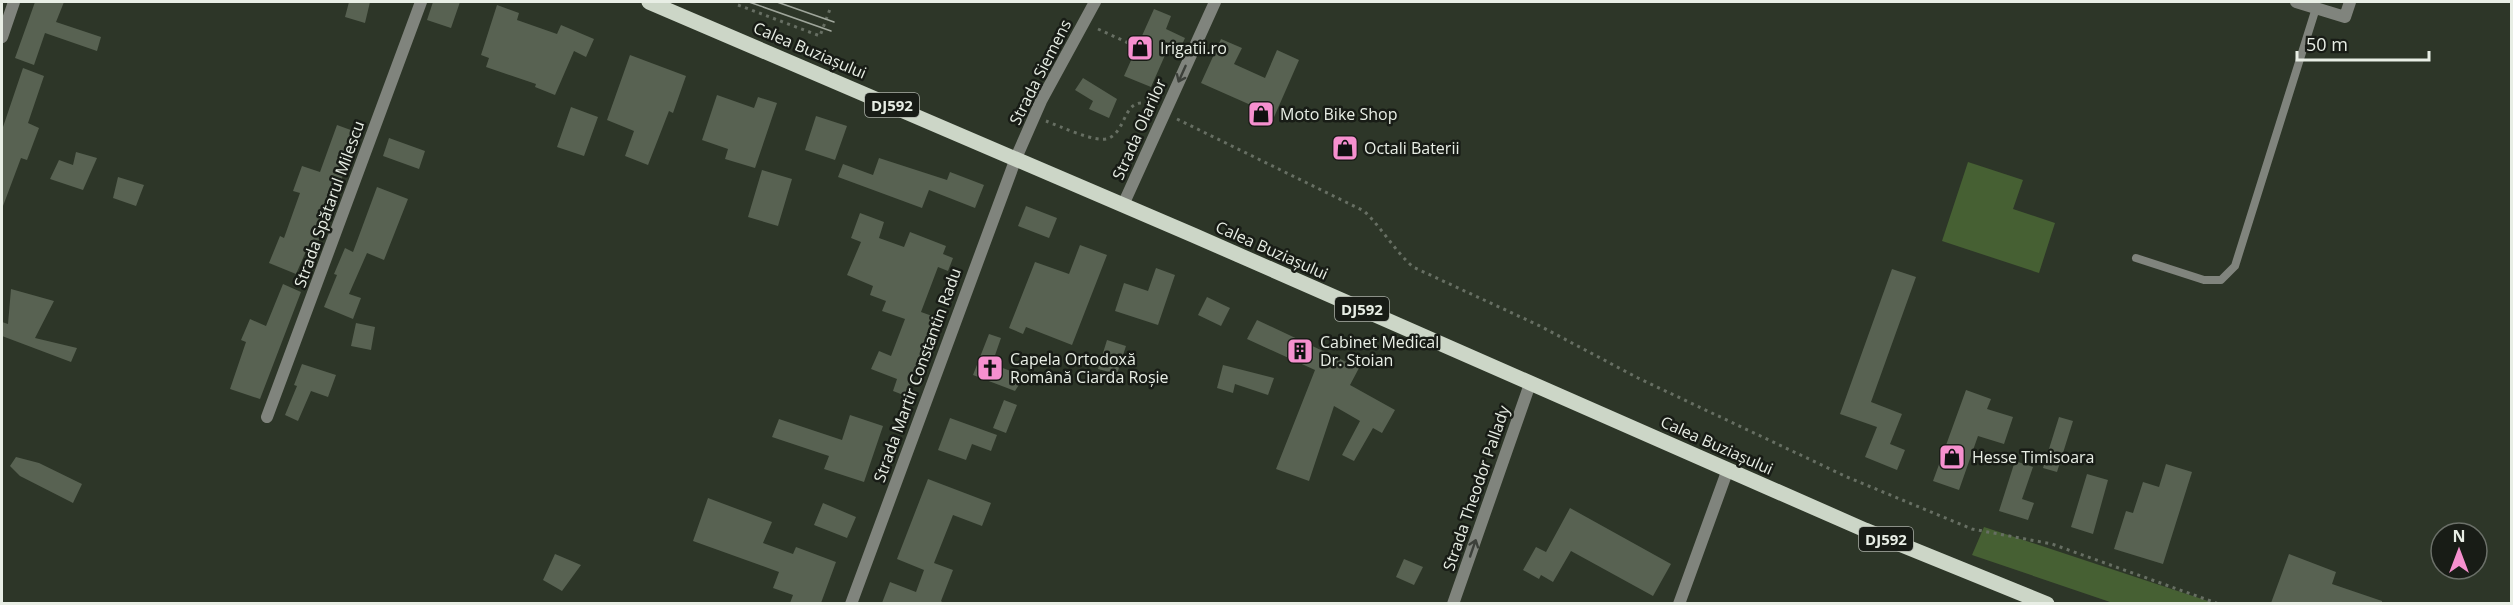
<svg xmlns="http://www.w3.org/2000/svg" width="2513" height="605" font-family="'Open Sans',sans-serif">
<rect width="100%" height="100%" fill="#2d3628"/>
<!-- green -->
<path fill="#466033" d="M1968,162L2023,180L2013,209L2055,223L2039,273L1942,241Z
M1984,527L2214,603H2113L1972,555Z"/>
<!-- building -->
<path fill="#586252" d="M35,2H64L56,22L101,37L97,51L45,33L34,65L15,58Z
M349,2H370L365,23L345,17Z
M433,2H460L451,28L427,20Z
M497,5L519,13L517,20L557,34L561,25L594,39L586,57L574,51L555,95L535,87L536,84L486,67L489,58L481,55Z
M1154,9L1171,16L1166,29L1185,38L1176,58L1166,53L1151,87L1124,76Z
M1221,39L1242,48L1234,64L1265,78L1277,50L1299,60L1271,124L1250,115L1253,106L1201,83Z
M630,55L686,76L673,113L669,111L648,165L625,156L634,131L607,120Z
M23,68L44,76L28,123L39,128L27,160L21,158L3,206L2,130Z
M1083,78L1117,99L1109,118L1089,109L1093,101L1075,90Z
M717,95L754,108L758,97L777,103L755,168L725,159L728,149L702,140Z
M571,107L598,117L584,156L557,147Z
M816,116L847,126L835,160L805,150Z
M337,125L359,133L318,242L311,240L296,274L269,263L280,236L284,238L300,193L293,191L302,166L320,172Z
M389,138L425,151L419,169L383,156Z
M76,152L97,158L83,190L50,179L59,160L73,165Z
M879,158L947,180L950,172L984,185L975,208L929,190L922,208L838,177L843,164L873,175Z
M762,170L792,179L778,226L748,217Z
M118,177L144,185L136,206L113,198Z
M377,187L408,199L384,260L367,253L349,294L361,298L353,319L324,307L337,275L334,274L345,248L353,252Z
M1026,206L1057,218L1049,238L1018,226Z
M860,213L884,222L879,238L904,247L910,232L946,246L943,254L953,258L948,271L938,267L921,312L935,317L906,396L893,391L897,379L871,369L879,351L891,356L905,319L882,311L886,301L870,295L873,286L847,275L861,242L851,238Z
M1080,245L1107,255L1072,345L1026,327L1023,334L1009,328L1035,262L1069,274Z
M1156,268L1175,275L1158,325L1115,311L1124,283L1148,291Z
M1892,269L1916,277L1871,402L1902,414L1890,444L1905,450L1897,470L1865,457L1877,427L1840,414Z
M283,284L301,292L260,399L230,389L246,342L241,340L250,319L266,326Z
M11,289L54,301L35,338L77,348L71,362L2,336V322L8,324Z
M1207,297L1230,308L1221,326L1198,315Z
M1257,320L1359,368L1350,385L1395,410L1382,433L1373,428L1354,461L1342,455L1360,421L1334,406L1309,481L1276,469L1315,370L1247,339Z
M356,323L375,327L371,350L351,346Z
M989,334L1001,338L992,364L1016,373L1020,383L1015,391L973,375Z
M1107,340L1126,346L1117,374L1098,369Z
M302,364L336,375L328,397L311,391L298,421L285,415L297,386L294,385Z
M1223,365L1274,378L1268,395L1235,384L1233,393L1217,388Z
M1966,390L1991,399L1987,409L2013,417L2004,444L1978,436L1959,490L1933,481Z
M1004,400L1017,405L1006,433L993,428Z
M850,415L883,426L864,482L824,469L829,456L772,437L779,419L842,440Z
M2059,417L2073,421L2057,472L2043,468Z
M950,418L997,435L991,451L972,444L966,460L938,450Z
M16,457L39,463L82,484L73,503L20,476L10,466Z
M2015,461L2033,467L2022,499L2034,503L2028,520L1999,511Z
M2166,464L2192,472L2163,564L2114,549L2126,511L2133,513L2143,482L2159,487Z
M2087,474L2108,480L2093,534L2071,527Z
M928,479L991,503L982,526L953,515L934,563L953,570L941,601L943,603H882L890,582L916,592L924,570L897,559Z
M708,498L772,522L763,543L793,554L796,547L836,562L821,603H790L793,595L773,588L779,572L693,541Z
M823,503L856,517L847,538L814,525Z
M1570,508L1671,564L1653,596L1571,551L1553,582L1541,575L1539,579L1523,570L1536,547L1546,552Z
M555,554L581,565L562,591L543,580Z
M2289,554L2336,572L2332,584L2382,601V603H2271Z
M1404,559L1423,567L1414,585L1396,577Z"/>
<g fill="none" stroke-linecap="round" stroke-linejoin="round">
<!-- path -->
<path stroke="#676f63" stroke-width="3" stroke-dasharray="3 4.5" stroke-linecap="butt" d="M738,5L820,36L830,9
M1098,29L1137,47
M1177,119L1364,211C1382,228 1394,250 1413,267L1540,326L1638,378L1847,477L1972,529L2052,544L2219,604
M1046,121C1059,126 1098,144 1109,138C1128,130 1123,92 1153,106"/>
<!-- service -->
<path stroke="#80847d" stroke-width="8" d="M2136,258L2204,280H2221L2235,266L2316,8"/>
<!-- minor -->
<path stroke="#80847d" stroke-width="12" d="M2296,2L2345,17L2350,2
M2,37L14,2
M1016,158L1041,101L1095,2
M1123,205L1215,2
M267,417L421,2
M1453,604L1530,384
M1679,604L1728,469"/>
<!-- tertiary -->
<path stroke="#80847d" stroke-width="12" d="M851,604L1016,158"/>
<!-- primary -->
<path stroke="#ccd6c7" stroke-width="15" d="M649,2L1193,235L1865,530L2047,604"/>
<!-- tram -->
<path stroke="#9fa69b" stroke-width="1.5" d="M749,2L831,31
M777,2L834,22"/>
</g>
<!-- one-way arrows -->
<defs><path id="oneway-shaft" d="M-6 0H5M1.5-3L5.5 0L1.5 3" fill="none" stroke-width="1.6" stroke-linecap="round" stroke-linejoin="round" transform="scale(1.5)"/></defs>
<g stroke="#3c403a">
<use href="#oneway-shaft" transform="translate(1182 74) rotate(114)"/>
<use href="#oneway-shaft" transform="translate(1473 548) rotate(-71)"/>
</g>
<!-- icons -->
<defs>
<symbol id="shop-square" viewBox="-11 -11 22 22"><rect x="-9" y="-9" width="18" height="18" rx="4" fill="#f690cf" stroke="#181c16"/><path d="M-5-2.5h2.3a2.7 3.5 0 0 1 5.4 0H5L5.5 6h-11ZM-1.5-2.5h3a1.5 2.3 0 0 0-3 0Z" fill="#111"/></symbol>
<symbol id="building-square" viewBox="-11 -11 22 22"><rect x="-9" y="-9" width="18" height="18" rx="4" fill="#f690cf" stroke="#181c16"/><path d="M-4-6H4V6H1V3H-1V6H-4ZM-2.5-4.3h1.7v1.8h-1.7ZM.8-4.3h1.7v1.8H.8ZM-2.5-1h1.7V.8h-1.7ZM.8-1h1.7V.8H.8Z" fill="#111"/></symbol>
<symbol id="church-square" viewBox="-11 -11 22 22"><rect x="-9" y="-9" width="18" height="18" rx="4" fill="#f690cf" stroke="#181c16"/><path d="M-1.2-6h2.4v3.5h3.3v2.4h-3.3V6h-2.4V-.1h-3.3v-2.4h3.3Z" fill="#111"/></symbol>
</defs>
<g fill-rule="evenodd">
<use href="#shop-square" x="1125" y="33" width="30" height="30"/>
<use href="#shop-square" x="1246" y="99" width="30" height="30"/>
<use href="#shop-square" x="1330" y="133" width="30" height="30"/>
<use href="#building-square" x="1285" y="336" width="30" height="30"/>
<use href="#church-square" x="975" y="353" width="30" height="30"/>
<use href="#shop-square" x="1937" y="442" width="30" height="30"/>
</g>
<g text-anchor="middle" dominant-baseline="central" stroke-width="5" stroke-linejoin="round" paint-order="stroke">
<!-- shield labels -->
<g fill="#181c16" stroke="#aaafa7" stroke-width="1.5">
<rect x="865" y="93" width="54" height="24" rx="4.5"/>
<rect x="1335" y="297" width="54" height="24" rx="4.5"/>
<rect x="1859" y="527" width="54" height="24" rx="4.5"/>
</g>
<g font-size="15" font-weight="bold" fill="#e8eee5">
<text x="892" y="105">DJ592</text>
<text x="1362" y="309">DJ592</text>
<text x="1886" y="539">DJ592</text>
</g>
<!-- poi labels -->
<g font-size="16" fill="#e8eee5" stroke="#181c16" text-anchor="start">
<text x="1160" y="48">Irigatii.ro</text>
<text x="1280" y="114">Moto Bike Shop</text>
<text x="1364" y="148">Octali Baterii</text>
<text x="1320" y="342">Cabinet Medical<tspan x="1320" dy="18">Dr. Stoian</tspan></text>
<text x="1010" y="359">Capela Ortodoxă<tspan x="1010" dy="18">Română Ciarda Roșie</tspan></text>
<text x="1972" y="457">Hesse Timisoara</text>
</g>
<!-- street labels -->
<g font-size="16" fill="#e8eee5" stroke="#181c16">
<text transform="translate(810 50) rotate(23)">Calea Buziașului</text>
<text transform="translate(1040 72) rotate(-63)">Strada Siemens</text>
<text transform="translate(1139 129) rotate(-66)">Strada Olarilor</text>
<text transform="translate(329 204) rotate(-70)">Strada Spătarul Milescu</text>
<text transform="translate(1272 250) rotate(24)">Calea Buziașului</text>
<text transform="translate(917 375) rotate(-70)">Strada Martir Constantin Radu</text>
<text transform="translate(1717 445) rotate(24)">Calea Buziașului</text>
<text transform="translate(1476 488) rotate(-71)">Strada Theodor Pallady</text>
</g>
</g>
<!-- border -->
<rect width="2513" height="605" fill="none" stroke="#e8eee5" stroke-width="6"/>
<!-- north arrow -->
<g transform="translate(2459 551)"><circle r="28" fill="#181c16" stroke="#6b7069" stroke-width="1.5"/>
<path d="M0-4.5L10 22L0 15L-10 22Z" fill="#f690cf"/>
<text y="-9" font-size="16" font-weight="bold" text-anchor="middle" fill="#e8eee5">N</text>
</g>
<!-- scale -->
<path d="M2297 51v9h132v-9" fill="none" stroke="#e8eee5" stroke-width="3"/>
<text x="2306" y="51" font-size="18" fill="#e8eee5" stroke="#181c16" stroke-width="4.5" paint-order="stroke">50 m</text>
</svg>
